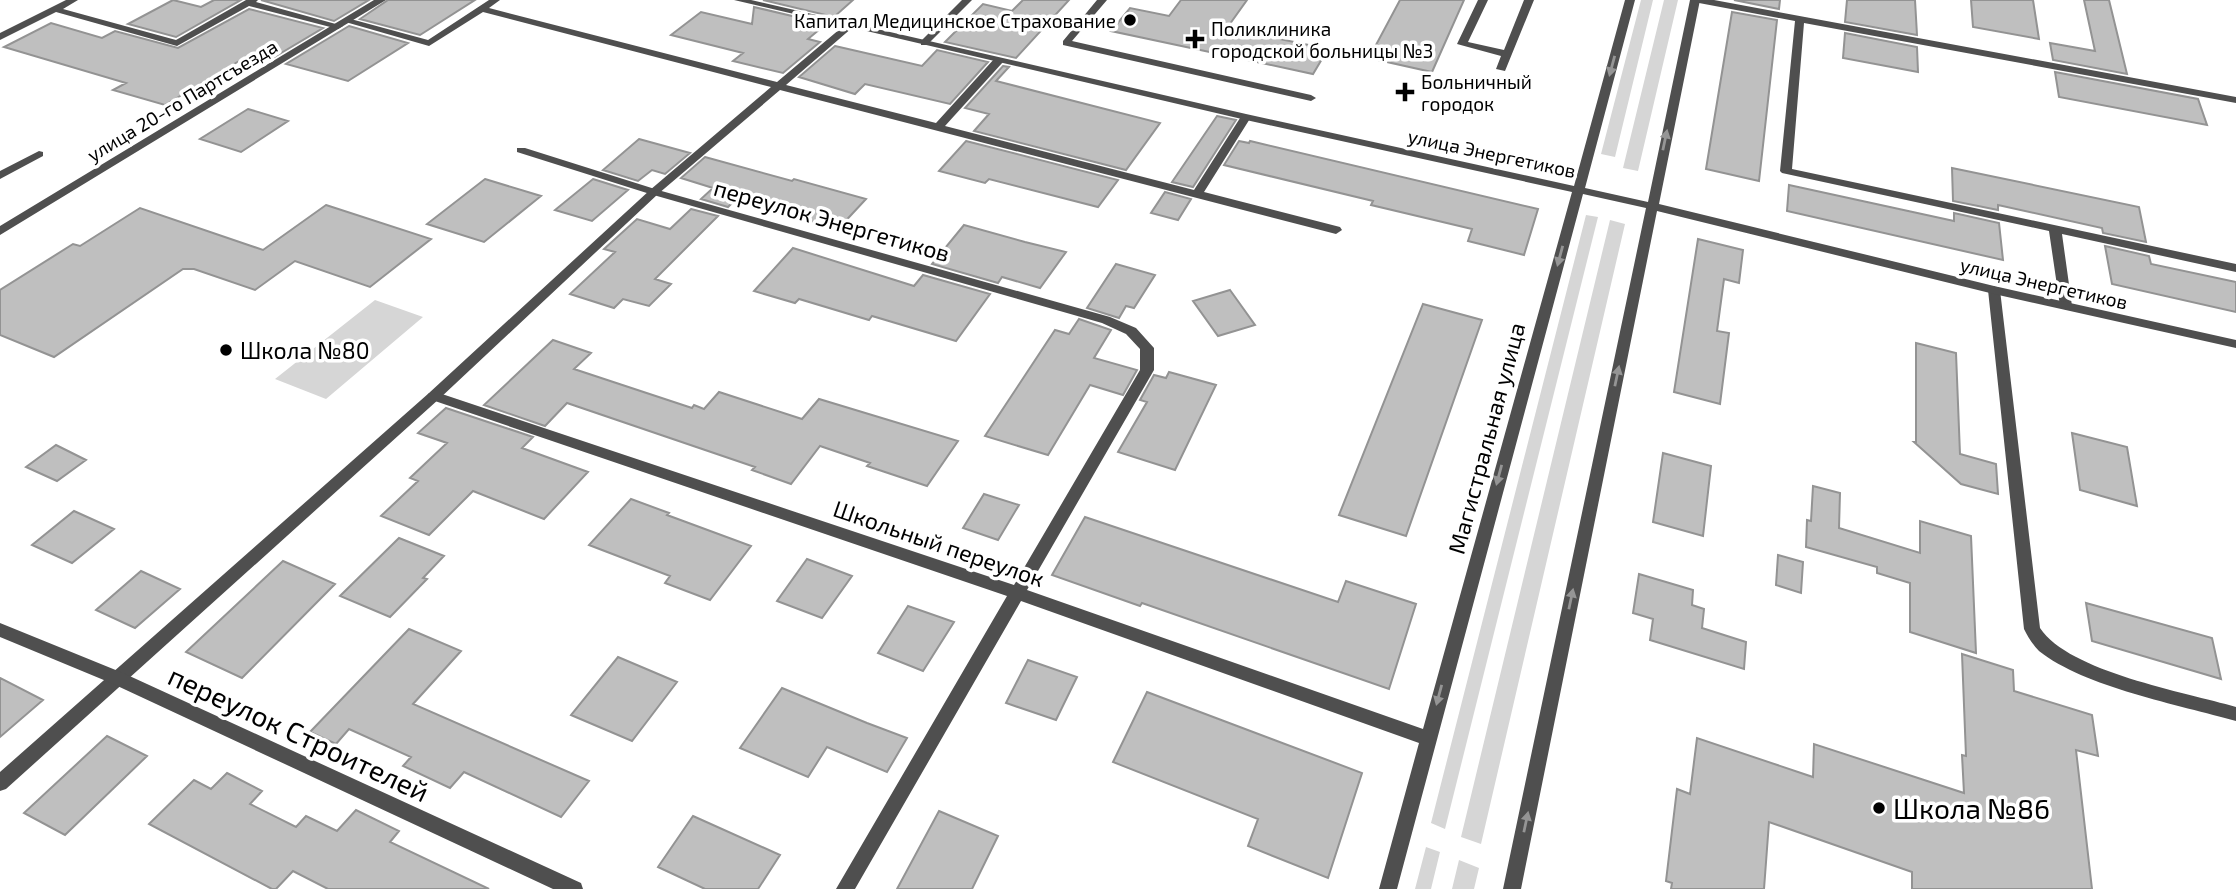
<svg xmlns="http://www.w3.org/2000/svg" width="2236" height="889" font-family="'Exo 2',sans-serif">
<rect width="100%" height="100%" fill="#fff"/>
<!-- green -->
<path fill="#d6d6d6" d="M1641,0H1653L1615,157L1601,154Z
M1664,0H1678L1638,171L1623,168Z
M1586,215L1598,217L1445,829L1431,823Z
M1610,220L1625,224L1481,844L1461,837Z
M375,300L423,317L326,399L275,379Z
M1426,847L1440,852L1431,889H1415Z
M1459,860L1479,868L1474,889H1452Z"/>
<!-- building -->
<path fill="#bfbfbf" stroke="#939393" stroke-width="2" d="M173,0L201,7L214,0H241L176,37L128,24Z
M261,0H369L334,21Z
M388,0H475L420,35L360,19Z
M763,0H853L834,17Z
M1023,0H1069L1016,58L945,42L983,4L1012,11Z
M1181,0H1247L1227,28L1328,49L1313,74L1111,31L1130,8L1169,16Z
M1400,0H1464L1432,72L1369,58Z
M1734,0H1780L1779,9Z
M1847,0H1915L1917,35L1845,22Z
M1971,0H2033L2039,39L1973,27Z
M2084,0H2109L2127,74L2053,60L2050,43L2095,51Z
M754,7L826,24L808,39L820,42L783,73L733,61L743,53L671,35L701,12L752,24Z
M249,9L323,28L271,59L251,54L165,105L113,90L126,83L4,47L51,23L102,38L115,31L178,48Z
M1732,12L1777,20L1759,181L1706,169Z
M349,26L408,43L348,81L286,64Z
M1845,33L1917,47L1918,72L1843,58Z
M835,46L922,66L937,50L988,62L950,104L865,84L855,94L799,77Z
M1003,66L1009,67L996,81L1160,123L1126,170L974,131L989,114L965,108Z
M2055,72L2198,99L2207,125L2059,97Z
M248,109L288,121L241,152L200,139Z
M1217,116L1236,120L1193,187L1172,182Z
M639,139L690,153L665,174L652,170L638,181L603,170Z
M966,141L1118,180L1098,207L989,179L985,183L939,171Z
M1239,141L1249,143L1250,141L1538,209L1524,255L1468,241L1472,229L1371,205L1373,201L1224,165Z
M705,157L792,181L794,179L866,199L838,229L736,199L728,207L701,199L713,188L681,178Z
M1952,168L2139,207L2146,242L2103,233L2102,228L1998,205V210L1953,201Z
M485,179L541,196L484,242L427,224Z
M593,179L628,190L592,221L555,210Z
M1789,185L1954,221V213L1999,223L2003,260L1787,211Z
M1165,192L1191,199L1178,220L1151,213Z
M326,205L431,239L370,287L295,261L255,290L194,269H183L54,357L0,335V290L73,244L80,246L140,208L263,250Z
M691,209L718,216L655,279L671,284L649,306L623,299L614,308L570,294L615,252L604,249L637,219L670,229Z
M964,225L1025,242L1066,252L1040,288L1002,277L998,283L932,264Z
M1698,239L1743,250L1739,283L1724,279L1717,331L1729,333L1720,404L1674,392Z
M2105,246L2149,256L2151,264L2236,282V312L2112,284Z
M793,248L914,286L923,275L990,294L956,341L872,316L869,320L799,299L795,303L754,291Z
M1116,264L1155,275L1134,308L1126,306L1119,318L1087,308Z
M1230,290L1255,325L1218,336L1193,301Z
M1423,304L1482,320L1406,536L1339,515Z
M1079,319L1111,330L1094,358L1137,370L1123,395L1090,385L1048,455L985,436L1055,330L1069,334Z
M553,340L591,353L574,369L692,408L694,405L704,409L719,392L802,419L819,399L958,441L927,486L867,466L870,463L820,446L791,484L752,470L755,467L567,403L545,426L484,405Z
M1916,343L1956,353L1960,454L1996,464L1998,494L1961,484L1914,442H1916Z
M1169,372L1216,385L1175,470L1118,452L1147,402L1140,400L1154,375L1166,378Z
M446,408L533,437L522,448L588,472L544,519L473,491L429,535L381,516L418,481L410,478L447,443L418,433Z
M2072,433L2127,447L2137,506L2080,490Z
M56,445L86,460L57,481L26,467Z
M1663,453L1711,466L1703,536L1653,522Z
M1813,486L1840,493L1839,528L1920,553V521L1971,536L1976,653L1910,632V583L1877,573V567L1806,547L1807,520L1811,521Z
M984,494L1019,505L998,540L963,528Z
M631,499L669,513L667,515L751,546L710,600L665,583L670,576L589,545Z
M74,511L114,529L72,563L32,545Z
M1085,517L1338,602L1346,581L1416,604L1389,689L1142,603L1140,606L1052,575Z
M399,538L444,556L423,578L427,579L390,617L340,596Z
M1778,555L1803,562L1801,593L1776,585Z
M807,559L852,576L822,618L777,601Z
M283,561L335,584L242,678L186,652Z
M141,571L180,589L135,628L96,610Z
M1639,574L1693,590L1692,605L1704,609L1702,628L1746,642L1744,669L1650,640L1653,619L1633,613Z
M2086,603L2212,638L2221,679L2092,641Z
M908,606L954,622L923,671L878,653Z
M409,629L461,651L413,704L589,781L561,817L464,772L450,788L403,766L411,757L349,729L336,744L310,732Z
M1962,654L2013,670L2014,691L2092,715L2098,756L2076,750L2092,889H1912V872L1769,822L1764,889H1671L1672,883L1666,881L1677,789L1690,794L1697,738L1813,777L1814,744L1964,793L1962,755L1966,756Z
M618,657L677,682L632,741L571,715Z
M1028,660L1077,677L1056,720L1006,703Z
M0,678L43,700L0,737Z
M782,688L867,723L907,738L887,772L827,747L808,777L740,748Z
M1147,692L1362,773L1328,878L1248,846L1258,819L1113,762Z
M107,736L147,756L65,835L24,813Z
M227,773L262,791L250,804L296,827L306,816L337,831L356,810L399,831L390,842L489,889H328L293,871L276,889H272L149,824L194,780L211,789Z
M939,811L998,836L972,889H897Z
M693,816L780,855L758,889H705L658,867Z"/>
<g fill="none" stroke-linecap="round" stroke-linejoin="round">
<!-- lane -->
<path fill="#4f4f4f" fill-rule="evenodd" d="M66,0H78L63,9L176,40L246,0H258L256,2L343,26L338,29L249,6L177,46L56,12L0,40V33Z
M489,0H500L489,8L777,82L847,23H853V27L786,85L936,123L995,58H1003V62L945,126L1194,190L1242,115H1250L1251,117L1204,192L1340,227L1342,230L1336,234L780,90L658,194L439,399L6,789L0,791V772L429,393L650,190L771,87L483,12L429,46L342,21L347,18L428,40Z
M962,0H972L927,45H921V41Z
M1097,0H1107L1072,41L1311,95L1316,98L1311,101L1063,45V41Z
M1478,0H1488L1468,42L1504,50L1524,0H1534L1505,71L1496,69L1501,56L1457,44Z
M1694,0H1714L2236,97V103L1804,23L1792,169L2236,264V272L2062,234L2072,306L2066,310L2060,306L2049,231L1782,173L1780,171L1795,21L1699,3Z
M39,151L43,152V156L0,179V171Z
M1994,286L2000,290L2040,628C2069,672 2185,692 2236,707V721C2180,705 2084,687 2039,651C2033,645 2028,637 2024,629L1988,290Z"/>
<!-- street -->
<path fill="#4f4f4f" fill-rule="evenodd" d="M374,0H386L0,235V226Z
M734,0H751L1246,114L1574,186L1625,0H1635L1585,188L1648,202L1690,0H1700L1659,204L1994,286L2236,340V348L1994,294L1657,211L1521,889H1503L1646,208L1583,194L1397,889H1379L1419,743L1021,601L855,889H836L1007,596L429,399L427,396L429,393H439L1014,585L1140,370V349L1126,334L1102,323L650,194L517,152V148H525L658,190L1110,317L1136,328L1154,348V370L1027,590L1423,729L1572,192L1246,120Z
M0,623L123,673L581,883L583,889H553L111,683L0,637Z"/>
</g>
<!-- one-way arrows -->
<defs><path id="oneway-solid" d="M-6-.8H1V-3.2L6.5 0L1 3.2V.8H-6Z" transform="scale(1.75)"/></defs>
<g fill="#959595">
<use href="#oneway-solid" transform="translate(1612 66) rotate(105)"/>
<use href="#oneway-solid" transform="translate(1665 140) rotate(-78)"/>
<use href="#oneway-solid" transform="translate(1560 256) rotate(105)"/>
<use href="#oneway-solid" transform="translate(1617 376) rotate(-78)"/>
<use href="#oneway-solid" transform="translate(1499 475) rotate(105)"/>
<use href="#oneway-solid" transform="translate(1571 599) rotate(-78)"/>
<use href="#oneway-solid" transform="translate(1439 695) rotate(105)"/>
<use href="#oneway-solid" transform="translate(1526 822) rotate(-78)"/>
</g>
<!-- markers -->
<g fill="#000" stroke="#fff" stroke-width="2.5">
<circle cx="1130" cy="20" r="7"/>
<path d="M1191.5 28.5h7v7h7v7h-7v7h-7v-7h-7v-7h7z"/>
<path d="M1401.5 81.5h7v7h7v7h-7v7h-7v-7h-7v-7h7z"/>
<circle cx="226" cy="350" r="7"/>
<circle cx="1879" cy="808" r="7"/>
</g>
<g text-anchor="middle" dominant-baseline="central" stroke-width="7" stroke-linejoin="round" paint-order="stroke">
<!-- far-poi labels -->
<g font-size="19" fill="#000" stroke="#fff" text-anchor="start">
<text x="1116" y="20" text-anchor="end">Капитал Медицинское Страхование</text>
<text x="1211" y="28">Поликлиника<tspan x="1211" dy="22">городской больницы №3</tspan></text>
<text x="1421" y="81">Больничный<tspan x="1421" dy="22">городок</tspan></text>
</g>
<!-- far-street labels -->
<g font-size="19" fill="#000" stroke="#fff">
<text transform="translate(182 100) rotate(-31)">улица 20-го Партсъезда</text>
<text transform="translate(1492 153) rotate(12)">улица Энергетиков</text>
<text transform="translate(2044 283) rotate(13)">улица Энергетиков</text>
</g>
<!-- street labels -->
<g font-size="23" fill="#000" stroke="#fff">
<text transform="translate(832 220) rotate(16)">переулок Энергетиков</text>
<text transform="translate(1486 438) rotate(-75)">Магистральная улица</text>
<text transform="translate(939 543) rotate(19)">Школьный переулок</text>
</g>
<!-- poi labels -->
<g font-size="23" fill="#000" stroke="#fff" text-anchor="start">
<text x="240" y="350">Школа №80</text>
</g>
<!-- near-street labels -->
<g font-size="28" fill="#000" stroke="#fff">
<text transform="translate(299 733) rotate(25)">переулок Строителей</text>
</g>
<!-- near-poi labels -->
<g font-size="28" fill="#000" stroke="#fff" text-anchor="start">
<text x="1893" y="808">Школа №86</text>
</g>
</g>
</svg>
